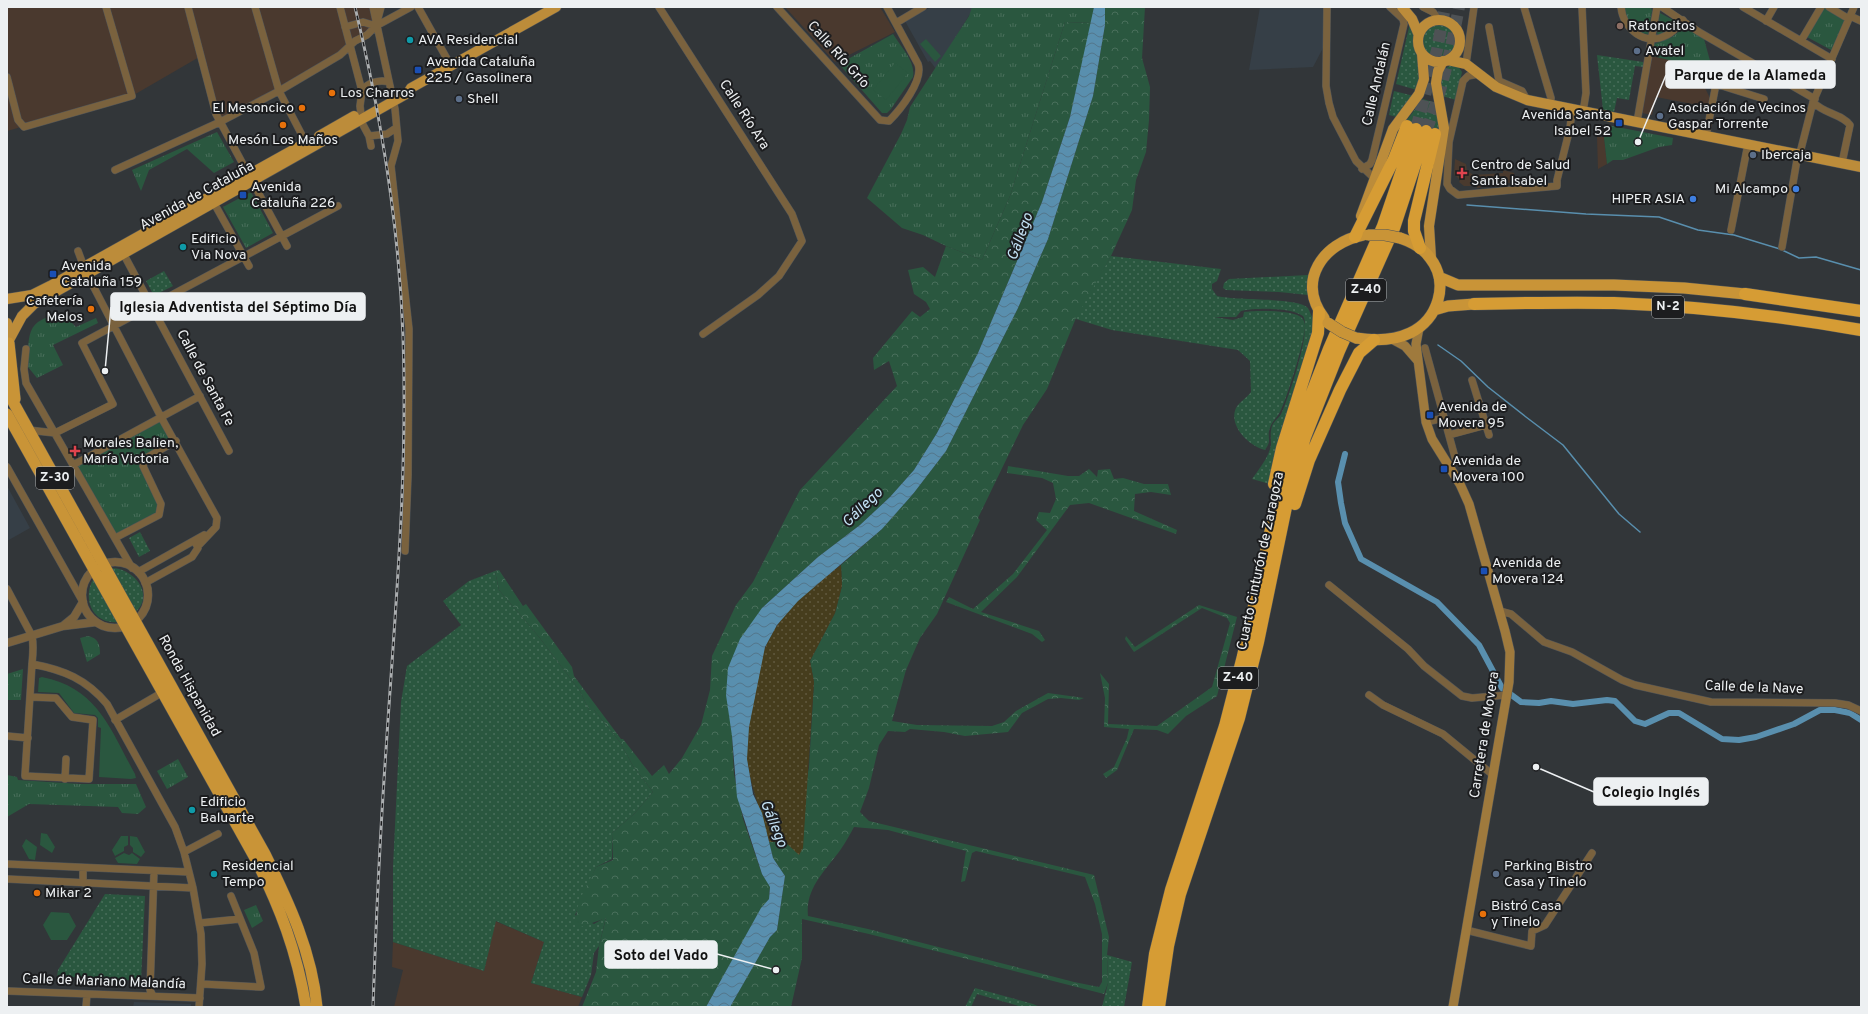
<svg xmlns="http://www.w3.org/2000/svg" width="1868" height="1014" font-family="Overpass,sans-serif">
<defs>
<pattern id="grass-dots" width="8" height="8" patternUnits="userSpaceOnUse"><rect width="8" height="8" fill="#2a573f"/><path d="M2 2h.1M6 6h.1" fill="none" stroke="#496f5b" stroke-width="1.8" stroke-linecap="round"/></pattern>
<pattern id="forest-crowns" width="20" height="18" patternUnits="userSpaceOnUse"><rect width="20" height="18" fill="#2a573f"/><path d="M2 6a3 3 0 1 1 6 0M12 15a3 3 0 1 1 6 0" fill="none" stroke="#496f5b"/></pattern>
<pattern id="sand-dots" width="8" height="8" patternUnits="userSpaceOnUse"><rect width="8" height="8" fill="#463d1d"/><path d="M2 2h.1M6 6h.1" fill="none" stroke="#61593e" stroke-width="1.8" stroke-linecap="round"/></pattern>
<pattern id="park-tufts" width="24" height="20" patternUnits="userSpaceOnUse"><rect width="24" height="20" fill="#2a573f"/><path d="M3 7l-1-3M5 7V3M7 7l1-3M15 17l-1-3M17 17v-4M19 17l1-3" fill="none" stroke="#496f5b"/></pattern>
<pattern id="water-waves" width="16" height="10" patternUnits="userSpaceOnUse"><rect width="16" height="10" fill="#598fae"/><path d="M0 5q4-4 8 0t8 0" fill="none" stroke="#53768b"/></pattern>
</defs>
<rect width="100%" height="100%" fill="#323639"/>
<!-- built -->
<path fill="#363f47" d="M931,7H994L973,9L936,69L930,61L928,62L905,21Z
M1260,7H1324L1323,48L1313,67L1249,70Z
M7,486L30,528L7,541Z
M134,1002L191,1004V1007H133Z"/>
<!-- industrial -->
<path fill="#4a392e" d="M7,7H381L376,26L350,45L220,122L201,56L132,96L7,131Z
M785,7H880L895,32L835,62Z
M1652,56L1708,69L1705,88L1710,98L1708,107L1656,97L1652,115L1642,113Z
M1597,137H1604L1607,164L1598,169Z
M495,921L544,942L531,983L582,997L578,1007H394L403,970L392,967L393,942L484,971Z"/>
<!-- medical -->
<path fill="#4a3a2e" d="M1455,159L1466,164L1467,171L1474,175L1503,173V170L1514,173L1515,182L1477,188V186H1464L1459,182L1460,180L1454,174Z"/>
<!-- grass -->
<path fill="url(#grass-dots)" d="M1410,23C1413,30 1421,67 1421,74C1420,79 1418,85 1417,90L1396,84Z
M1422 41a17 17 0 1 1 34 0a17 17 0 1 1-34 0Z
M1597,55L1643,62V67L1635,66L1629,100L1617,98L1614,112L1603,110Z
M1452,65L1458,66L1462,72L1456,100L1442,96C1440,83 1438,70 1452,65Z
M1394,91L1414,96L1397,117L1389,115Z
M1423,99L1436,103L1439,123L1438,135L1403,125Z
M1111,256L1221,269L1217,281L1212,284V289L1217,296C1237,301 1298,297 1308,308L1315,323L1292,395L1270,484L1252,479C1259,469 1269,457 1271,445C1271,439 1270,432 1272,426C1274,420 1280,418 1282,412C1289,396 1312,329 1303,316C1291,307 1255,308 1241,311L1236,317H1214L1233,320L1243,317L1244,312C1255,310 1295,310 1302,318C1304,320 1305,324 1305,326C1305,341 1287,398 1280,412C1277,418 1272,421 1270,428C1266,438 1273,439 1265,450C1249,446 1228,426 1236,408C1240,401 1247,398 1251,392L1250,361L1238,350L1112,330L1076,319V315Z
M164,271L173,286L157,294L152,292L146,281Z
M1308,275V295L1279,292L1226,290L1223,288L1224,283L1229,279Z
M140,532L150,551L139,557L129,538Z
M111,568C133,568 155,593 136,612Z
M495,571L499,590L539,637L580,691L589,710H594L620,742L633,766L653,792L634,814L612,833V859L596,867L575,915L594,924L606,917L599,946L594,953L591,975L582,997L531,983L544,942L496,921L484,971L393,942V867L401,702L407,666L461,625L443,601L469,581Z
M94,578L118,622C93,625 81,598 94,578Z
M105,894L145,896L141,981L57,976L58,970Z
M1107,955L1132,962L1124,1007H1102L1108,983Z
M975,988L1033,1004L1040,1007H1022L977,994L971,1007H965Z"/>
<!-- forest -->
<path fill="url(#forest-crowns)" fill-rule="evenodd" d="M1105,7H1145L1142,58L1150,87L1149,120L1146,152L1136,180L1132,210L1111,256L1076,318L1047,389L1023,425L978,518L980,520L937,614L920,638L906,670L892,721L917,725L992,726L1004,722L1016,711L1048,693L1084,698L1079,700L1061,698L1048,699L1022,713L1008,732L965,736L944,732L910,729L905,732L888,731L879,745L869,788L860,812L869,821L1094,875L1109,937L1107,955L1108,983L1104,994L869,934L802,919V958L791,1007H730L770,937L777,930L785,876L773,858L769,842H785L794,848L809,767L814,682L810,661L835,613L842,586L841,565L882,529L913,494L946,451L1018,308L1048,239L1093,96L1105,25ZM854,827L888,830L966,851L961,882L965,881L972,853L976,851L1085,877L1095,904L1102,934V982L1099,987L1074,982L868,929L808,916C805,888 826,870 841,849C846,842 850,834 854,827Z
M1065,22L1092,23L1070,117L1042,202L978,353L937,433L914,470L890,497L860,525L818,557L762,608L732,736L734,774L743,819L762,874L770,886L769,899L761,909L706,1007H582L596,972L599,946L606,918L578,928C571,908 588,885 596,867L613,860L612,833L634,814L653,792L633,766L620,742L594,710H589L580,691L539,637L499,590L495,571L499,570L523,606L526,604L572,667L574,676L621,739H623L652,776L664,765L669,774L682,758L701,725L710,690L712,656L736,605L753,582L800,490L897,386L889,361L874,370L873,358L912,311L920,317L930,309L926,302L914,294L908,270L923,267L935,277L946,246L982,260L1010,196Z
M1008,466L1068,476H1079L1089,469L1097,477L1098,470L1110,469L1114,479L1123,478L1144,484H1168L1171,495L1151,492L1135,494L1134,511L1177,530L1176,534L1089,503L1070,505L1017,577L981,612L1039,631L1045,640L1042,642L1032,634L946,602L949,597L973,609L1013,574L1047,530L1036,520L1039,512L1050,513L1056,499L1053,483L1042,478L1007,473Z
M1199,605L1237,617L1217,696L1186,716L1168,734L1157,730L1134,729L1117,770L1106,778L1103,774L1114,767L1127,738L1129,729L1104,727L1105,698L1100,673L1109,684L1108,724L1157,726L1212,687L1230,623L1227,618L1202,608L1134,652L1125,639L1126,636L1135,647Z"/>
<!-- sand -->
<path fill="url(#sand-dots)" d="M841,565L842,586L835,613L810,661L814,682L803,848L799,855L785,842H769C762,814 751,788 747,760C745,741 750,721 753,703C756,685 758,663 766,646C780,612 812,587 841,565Z"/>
<!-- park -->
<path fill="url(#park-tufts)" d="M972,7H1094L1092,23L1065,22L1010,196L982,260L946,246L923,235L902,228L867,198L901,134L907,120L910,107L969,16Z
M1624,7H1651L1652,11L1648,34C1633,34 1627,19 1624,7Z
M1824,7L1846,20L1833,51L1807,37Z
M1660,13L1675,21L1676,24L1667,32L1657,35Z
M1686,26L1704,39L1712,68L1708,69L1652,56L1654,44L1672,37Z
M893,34C901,47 916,62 913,77L891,109L887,113H882L839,64Z
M1607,125L1673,138L1672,145L1659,147L1623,160H1613L1607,164L1604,137Z
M217,132L234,162L214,173L187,149L149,170L141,191L132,170Z
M251,192L273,233L246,248L223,207Z
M55,313L64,315L76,327L96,318L98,323L53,345L63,365L37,378L28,367C29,354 25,331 38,322C43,319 49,316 55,313Z
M161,417L176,441L143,462L161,510L115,538L73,465Z
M88,636C98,638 100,644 100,654L87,662L80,638Z
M23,669L21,700H7V674Z
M178,759L188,777L167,789L157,771Z
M7,775L17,777L18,780L80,784H136L146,807L138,814L122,813L118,807L29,804L7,817Z
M256,905L263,921L252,928L244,910Z"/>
<!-- garden -->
<path fill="#2a573f" d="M926,39L941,56L935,62L920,44Z
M895,63L908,73L886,100L873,90Z
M42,677C98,688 110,729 135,774L136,778L131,779L99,777L101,728L98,727V718L95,715L74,713L59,693L38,692L39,678Z
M41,833L47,834L55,847L52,853L40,845Z
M121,836H128V845L124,847V851L115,856L112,850Z
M130,836L137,837L145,852L141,857L133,852V848L130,845Z
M26,839L37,847L35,860L29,859L22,846Z
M124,853L129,855L132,853L140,859L137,864L118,863L115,858Z
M51,912L69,913L76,926L67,940H51L43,925Z"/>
<!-- water -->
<path fill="url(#water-waves)" d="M1094,7H1105V25L1093,96L1048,239L1018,308L946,451L913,494L882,529L798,601L777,625L765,647L749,727L747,759L753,794L762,813L773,858L785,876L777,930L770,937L730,1007H706L761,908L769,899L770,887L762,874L737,797L732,736L726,695L728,668L740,639L762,608L818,557L860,525L890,497L914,470L937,433L978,353L1042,202L1070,117Z"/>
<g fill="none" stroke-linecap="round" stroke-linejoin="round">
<!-- stream -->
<path stroke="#598fae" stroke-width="1.5" d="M1467,205L1586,214L1659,217L1698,230L1734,235L1780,249L1799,258L1816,257L1861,270
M1438,345L1461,361L1488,387L1526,417L1563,445L1619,514L1640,532"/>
<!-- canal -->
<path stroke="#598fae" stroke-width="6" d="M1345,454L1338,482L1341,503L1345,523L1361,559L1437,602L1479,645L1502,688L1521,702L1539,703L1551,701L1573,704L1607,700L1615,701L1635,721L1645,724L1669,713H1679L1722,739L1739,740L1756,737L1794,724L1820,710H1835L1850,713L1861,720"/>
<!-- motorway-tunnel -->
<path stroke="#4e5255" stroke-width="12" stroke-dasharray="12 6" stroke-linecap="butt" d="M1416,129L1437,50L1445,7
M1426,131C1442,91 1451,50 1459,7"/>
<defs>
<path id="minor" d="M188,7L216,114L287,246
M255,7L279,91L303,137L307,143L315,146
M340,7L362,91L360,106L362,123L369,136L371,146
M373,7L395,109L398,141L391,166L409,329L408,475L405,551
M418,7L451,66
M659,7L792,214L802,241L779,276L758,295L703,334
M777,7L880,120L889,121C900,110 924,80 918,64L887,7
M1327,7L1326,86L1329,103L1333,117L1356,161L1374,178
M1423,7L1433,12L1438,19
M1524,7L1551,98L1550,106
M1582,7L1586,93L1583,112
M1621,7C1623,29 1645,47 1667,35C1674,32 1678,26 1683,20
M1662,7L1699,32L1815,99
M1743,7L1832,59
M1829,7L1849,19
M1850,16L1861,21
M1766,21L1774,7
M377,22L381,7
M896,23L923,7
M345,27L363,22L376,26
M1489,27L1499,81L1496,87
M1801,41L1821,7
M1466,64L1474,7
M1478,74L1468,76L1463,81L1449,142L1447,184L1450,189L1458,195L1557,186V180L1570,128L1572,110
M7,77L18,120L24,127L132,96L106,7
M1499,81L1522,91L1527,100
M362,91C367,83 379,79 389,82
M1813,102C1824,114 1842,114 1850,125L1842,163
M1637,122L1657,7
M369,136L387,134L396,128
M1706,136L1716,84L1764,99
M1362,169L1370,164L1372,160L1404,24L1403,19L1390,7
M115,170L220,122L279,91L340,55L355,41L367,35L376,26L411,7
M214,203L249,266
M1731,230L1748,144
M1782,247L1798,154L1801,149L1813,102L1854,7
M78,251L84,267
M123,253L229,451
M87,274L161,417L217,518L216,527L198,546
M1425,348L1456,461
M26,349L24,369L26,383L132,568
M1472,380L1489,435
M1426,422L1444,418
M28,430L55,433L113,404L82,343L338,206
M1449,435L1486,425
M73,465L200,396
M7,467L83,602
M115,538L159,515L161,504L143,466L146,458L176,441
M138,572L204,535
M145,583L192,557L198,548L196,544
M1329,585L1408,649L1424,666L1462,696L1472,698L1507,695
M7,589L32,636C34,645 33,654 32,664L25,775V776L89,779L93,720L72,717L56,698L30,697
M1500,611L1511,614L1544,642L1572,652L1622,680L1635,685L1711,702L1835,703L1848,705L1861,711
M32,664C64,670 86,679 107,704L175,827L184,852L193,888L201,934L202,964L199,1007
M1369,695L1383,705L1443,734L1493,775
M115,720L163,692
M7,736L28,738
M65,779L66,759
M184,852L218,834
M7,864L189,872
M7,879L193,888
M83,883V868
M200,923L240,919
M1466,930L1531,946L1532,931L1545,925L1592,853
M202,984L261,987L254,953L231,896
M7,991L200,998
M153,996L150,990L154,871
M86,1007L87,994"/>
<path id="tertiary" d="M82 595a33 33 0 1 1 66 0a33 33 0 1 1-66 0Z
M63,626L74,617L83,602
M7,643L63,626L96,622"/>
<path id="secondary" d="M1419,328L1416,344L1426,422L1432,439L1460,484L1469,504L1505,631L1510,652L1509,682L1453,1007
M1392,339L1405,346L1418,361"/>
<path id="primary" d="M1402,7L1412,19L1418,33
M1418 41a21 21 0 1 1 42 0a21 21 0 1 1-42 0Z
M1448,60L1466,64L1496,87L1527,100L1861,167
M319,136L354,116
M1361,216L1393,129L1419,94L1424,79L1422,54
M1431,258L1429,226L1444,128L1436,83L1438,71L1443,61
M7,299L32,295L50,286L300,146
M7,323L9,341
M9,340L22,316L34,304L408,93L411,88L556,7"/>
<path id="trunk" d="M1439,277L1458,285H1614L1684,288L1745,294
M1434,310L1448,306L1474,304
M1324,318C1296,281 1323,243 1363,235
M1356,338C1375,341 1393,341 1410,333C1438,320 1450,283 1430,258C1423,248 1412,242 1400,238
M9,343L15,399
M7,391L265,854C289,903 312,952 317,1007
M7,414L255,858C280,907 297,952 306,1007"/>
<path id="motorway" d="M1355,237L1394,159L1407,126
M1420,248L1414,231V221L1435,134
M1745,294L1861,311
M1474,304C1520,303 1567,302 1614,303C1696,306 1780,316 1861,330
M1274,484L1282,448L1318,333L1319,312
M1295,504L1309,460L1340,390L1359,353L1374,340
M1148,1007L1155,954L1171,890L1225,726L1243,656L1278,497L1297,431L1329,349L1383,226L1416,129
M1159,1007L1168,946L1180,894L1239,718L1258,642L1286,507L1305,437L1339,351L1394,228L1426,131"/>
</defs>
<!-- minor casing -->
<use href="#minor" stroke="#505457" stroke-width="8"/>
<!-- tertiary casing -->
<use href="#tertiary" stroke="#505457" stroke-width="9"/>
<!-- secondary casing -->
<use href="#secondary" stroke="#505457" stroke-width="10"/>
<!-- primary casing -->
<use href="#primary" stroke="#505457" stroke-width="11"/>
<!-- trunk casing -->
<use href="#trunk" stroke="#505457" stroke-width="12"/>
<!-- motorway casing -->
<use href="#motorway" stroke="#505457" stroke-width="13"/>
<!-- minor -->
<use href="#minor" stroke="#7a623e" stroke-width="7"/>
<!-- tertiary -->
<use href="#tertiary" stroke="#7a623e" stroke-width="8"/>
<!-- secondary -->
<use href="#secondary" stroke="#9f7a3d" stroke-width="9"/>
<!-- primary -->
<use href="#primary" stroke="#bc8c3a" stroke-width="10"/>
<!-- trunk -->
<use href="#trunk" stroke="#c99437" stroke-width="11"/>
<!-- motorway -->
<use href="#motorway" stroke="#d69c34" stroke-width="12"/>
<defs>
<path id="rail" d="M355,7C381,115 399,225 403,336C408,474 395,612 386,750C380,835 376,921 373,1007"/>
</defs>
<!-- rail casing -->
<use href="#rail" stroke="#abaeb0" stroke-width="3"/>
<!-- rail -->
<use href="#rail" stroke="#1c1d1f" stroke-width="1.5" stroke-dasharray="4.5" stroke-linecap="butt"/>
<defs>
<path id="trunk-bridge" d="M1368,235H1385L1400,238
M1328,323L1342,332L1356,338"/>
</defs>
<!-- trunk-bridge casing -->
<use href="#trunk-bridge" stroke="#505457" stroke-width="12" stroke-linecap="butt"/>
<!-- trunk-bridge -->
<use href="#trunk-bridge" stroke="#c99437" stroke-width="11"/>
</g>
<!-- markers -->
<circle fill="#8d6e63" stroke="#1c1d1f" stroke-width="1.5" cx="1620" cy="26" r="4"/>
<g fill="#0f9aa8" stroke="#1c1d1f" stroke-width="1.5">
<circle cx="410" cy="40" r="4"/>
<circle cx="183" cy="247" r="4"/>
<circle cx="192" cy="810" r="4"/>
<circle cx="214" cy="874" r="4"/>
</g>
<g fill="#5c6f8a" stroke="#1c1d1f" stroke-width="1.5">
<circle cx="1637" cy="51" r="4"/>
<circle cx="459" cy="99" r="4"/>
<circle cx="1660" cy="116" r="4"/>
<circle cx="1753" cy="155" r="4"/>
<circle cx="1496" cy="874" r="4"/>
</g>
<g fill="#1a4fb4" stroke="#1c1d1f" stroke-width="1.5">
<rect x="414" y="66" width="8" height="8" rx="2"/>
<rect x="1615" y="119" width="8" height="8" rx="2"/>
<rect x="239" y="191" width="8" height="8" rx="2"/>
<rect x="49" y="270" width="8" height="8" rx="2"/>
<rect x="1426" y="411" width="8" height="8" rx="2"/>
<rect x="1440" y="465" width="8" height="8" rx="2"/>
<rect x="1480" y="567" width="8" height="8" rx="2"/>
</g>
<g fill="#e8710a" stroke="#1c1d1f" stroke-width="1.5">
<circle cx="332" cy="93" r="4"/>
<circle cx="302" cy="108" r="4"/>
<circle cx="283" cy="125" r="4"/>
<circle cx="91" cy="309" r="4"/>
<circle cx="37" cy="893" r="4"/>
<circle cx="1483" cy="914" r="4"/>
</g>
<g fill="#e0444e" stroke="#1c1d1f" stroke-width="1.5">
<path d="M1460 167h4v4h4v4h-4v4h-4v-4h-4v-4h4z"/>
<path d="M73 445h4v4h4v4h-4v4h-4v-4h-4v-4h4z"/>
</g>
<g fill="#3f7fe0" stroke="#1c1d1f" stroke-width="1.5">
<circle cx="1796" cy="189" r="4"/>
<circle cx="1693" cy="199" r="4"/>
</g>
<g text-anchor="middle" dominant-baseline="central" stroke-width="4" stroke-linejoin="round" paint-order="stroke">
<!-- shield labels -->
<g fill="#1c1d1f" stroke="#aeb1b3" stroke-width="1">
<rect x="1346" y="279" width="40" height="22" rx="3"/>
<rect x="1652" y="296" width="32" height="22" rx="3"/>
<rect x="36" y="467" width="38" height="22" rx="3"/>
<rect x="1218" y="667" width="40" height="22" rx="3"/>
</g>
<g font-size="13" font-weight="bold" fill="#edf0f2">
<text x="1366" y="290">Z-40</text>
<text x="1668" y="307">N-2</text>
<text x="55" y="478">Z-30</text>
<text x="1238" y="678">Z-40</text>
</g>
<!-- poi labels -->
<g font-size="14" fill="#edf0f2" stroke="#1c1d1f" text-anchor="start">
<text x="1628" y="26">Ratoncitos</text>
<text x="418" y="40">AVA Residencial</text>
<text x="1645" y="51">Avatel</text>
<text x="426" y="62">Avenida Cataluña<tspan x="426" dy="16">225 / Gasolinera</tspan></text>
<text x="340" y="93">Los Charros</text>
<text x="467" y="99">Shell</text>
<text x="294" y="108" text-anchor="end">El Mesoncico</text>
<text x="1668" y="108">Asociación de Vecinos<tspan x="1668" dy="16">Gaspar Torrente</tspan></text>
<text x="1611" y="115" text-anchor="end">Avenida Santa<tspan x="1611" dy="16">Isabel 52</tspan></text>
<text x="283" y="140" text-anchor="middle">Mesón Los Maños</text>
<text x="1761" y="155">Ibercaja</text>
<text x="1471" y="165">Centro de Salud<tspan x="1471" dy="16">Santa Isabel</tspan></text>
<text x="251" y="187">Avenida<tspan x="251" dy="16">Cataluña 226</tspan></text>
<text x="1788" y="189" text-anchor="end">Mi Alcampo</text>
<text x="1685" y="199" text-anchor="end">HIPER ASIA</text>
<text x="191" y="239">Edificio<tspan x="191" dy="16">Via Nova</tspan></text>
<text x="61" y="266">Avenida<tspan x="61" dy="16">Cataluña 159</tspan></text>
<text x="83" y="301" text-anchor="end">Cafetería<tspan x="83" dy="16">Melos</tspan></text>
<text x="1438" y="407">Avenida de<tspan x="1438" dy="16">Movera 95</tspan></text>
<text x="83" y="443">Morales Balien,<tspan x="83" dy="16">María Victoria</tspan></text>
<text x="1452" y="461">Avenida de<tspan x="1452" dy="16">Movera 100</tspan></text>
<text x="1492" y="563">Avenida de<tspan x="1492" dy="16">Movera 124</tspan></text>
<text x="200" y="802">Edificio<tspan x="200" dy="16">Baluarte</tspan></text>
<text x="222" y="866">Residencial<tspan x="222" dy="16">Tempo</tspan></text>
<text x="1504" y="866">Parking Bistro<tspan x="1504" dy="16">Casa y Tinelo</tspan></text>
<text x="45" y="893">Mikar 2</text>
<text x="1491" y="906">Bistró Casa<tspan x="1491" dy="16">y Tinelo</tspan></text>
</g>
<!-- street labels -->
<g font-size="14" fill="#edf0f2" stroke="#1c1d1f">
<text transform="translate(838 55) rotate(48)">Calle Río Grío</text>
<text transform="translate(1377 84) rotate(-77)">Calle Andalán</text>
<text transform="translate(744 115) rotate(57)">Calle Río Ara</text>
<text transform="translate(197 196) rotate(-29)">Avenida de Cataluña</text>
<text transform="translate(205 378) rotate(62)">Calle de Santa Fe</text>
<text transform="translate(1261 561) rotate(-78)">Cuarto Cinturón de Zaragoza</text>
<text transform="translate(189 686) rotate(61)">Ronda Hispanidad</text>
<text transform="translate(1754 688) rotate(2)">Calle de la Nave</text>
<text transform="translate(1485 735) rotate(-81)">Carretera de Movera</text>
<text transform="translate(104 982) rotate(2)">Calle de Mariano Malandía</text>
</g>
<!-- water labels -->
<g font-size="15" font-style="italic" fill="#c5e4f7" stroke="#1c1d1f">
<text transform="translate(1021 237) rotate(-70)">Gállego</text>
<text transform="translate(863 508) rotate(-44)">Gállego</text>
<text transform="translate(773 824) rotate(68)">Gállego</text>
</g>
</g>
<!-- callouts -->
<path fill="none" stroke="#edf0f2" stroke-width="1.5" d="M1638 142L1666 75M105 371L111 307M1536 767L1594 792M776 970L717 954"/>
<g fill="#edf0f2" stroke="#1c1d1f" stroke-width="1.5">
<circle cx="1638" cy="142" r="4"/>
<circle cx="105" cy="371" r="4"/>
<circle cx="1536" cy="767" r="4"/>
<circle cx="776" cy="970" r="4"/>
</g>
<g fill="#edf0f2" stroke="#edf0f2" stroke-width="1.5">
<rect x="1666" y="61" width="169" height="27" rx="4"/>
<rect x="111" y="293" width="254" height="27" rx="4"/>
<rect x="1594" y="778" width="114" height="27" rx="4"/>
<rect x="605" y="941" width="112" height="27" rx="4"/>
</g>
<g font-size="15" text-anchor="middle" font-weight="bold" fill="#111">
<text x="1750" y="80">Parque de la Alameda</text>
<text x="238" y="312">Iglesia Adventista del Séptimo Día</text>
<text x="1651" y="797">Colegio Inglés</text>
<text x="661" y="960">Soto del Vado</text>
</g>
<!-- border -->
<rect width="1868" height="1014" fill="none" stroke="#edf0f2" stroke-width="16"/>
</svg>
